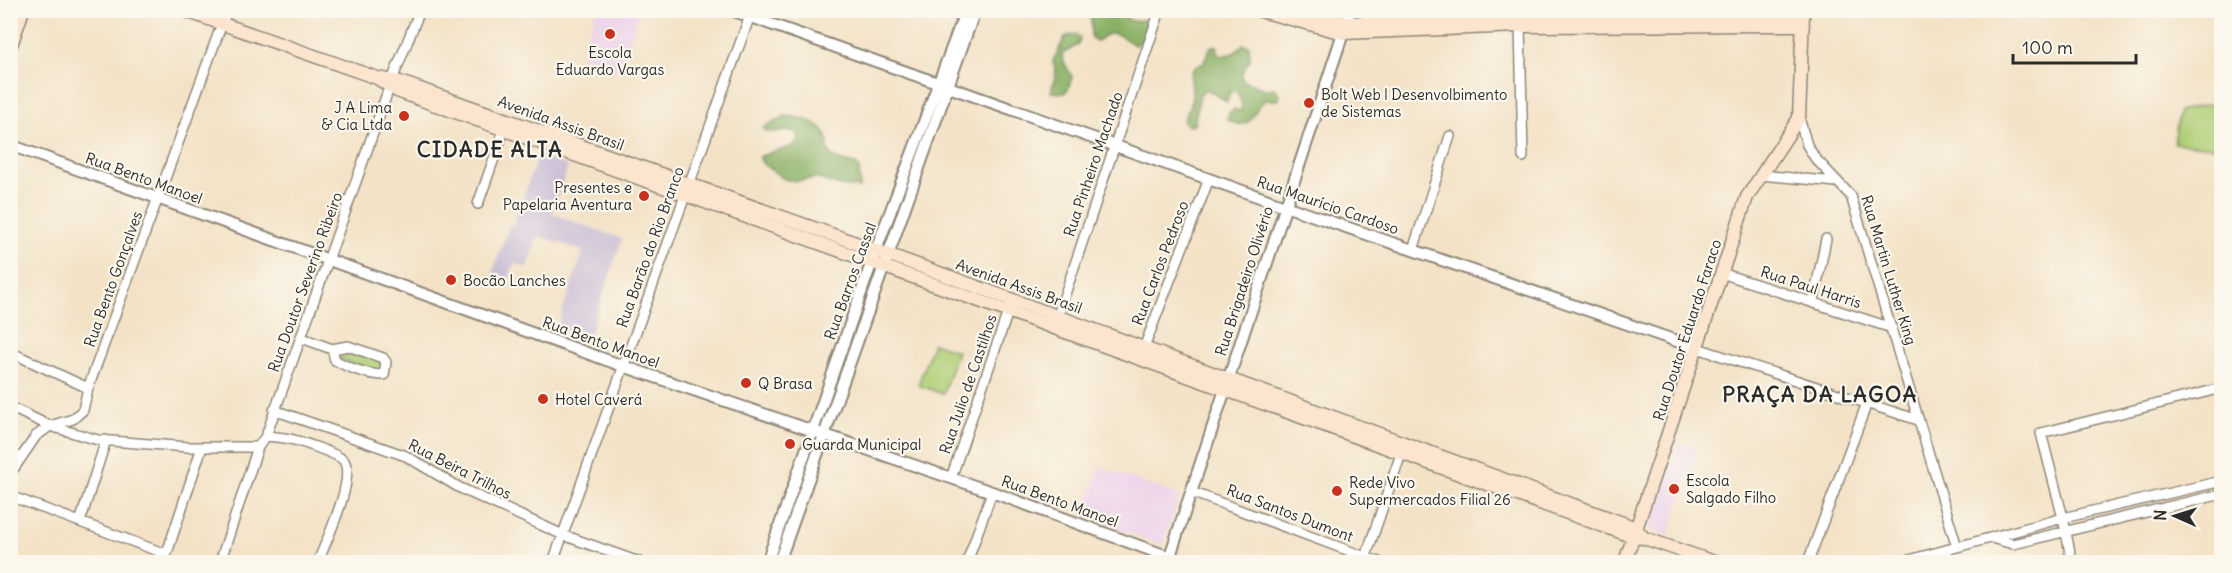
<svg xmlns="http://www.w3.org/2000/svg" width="2232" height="573" font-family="Delius,sans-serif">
<rect width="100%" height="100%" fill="#fbf7ec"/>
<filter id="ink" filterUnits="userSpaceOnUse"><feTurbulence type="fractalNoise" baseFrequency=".0167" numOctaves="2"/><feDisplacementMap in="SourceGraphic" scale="12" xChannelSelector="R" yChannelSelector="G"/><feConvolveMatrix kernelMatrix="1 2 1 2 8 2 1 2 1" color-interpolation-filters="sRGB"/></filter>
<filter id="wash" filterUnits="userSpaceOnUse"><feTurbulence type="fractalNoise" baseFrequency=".008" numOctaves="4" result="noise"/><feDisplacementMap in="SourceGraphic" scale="24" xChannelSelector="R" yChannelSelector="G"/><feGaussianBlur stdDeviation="1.35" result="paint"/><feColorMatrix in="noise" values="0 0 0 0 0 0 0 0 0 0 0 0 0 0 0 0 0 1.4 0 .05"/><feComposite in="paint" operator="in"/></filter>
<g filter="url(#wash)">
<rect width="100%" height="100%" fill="#f3e2c6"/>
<!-- built -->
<path fill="#ecd1ea" d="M596,11H640L619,71L580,58Z
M1679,443L1698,450L1668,536L1649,529Z
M1100,467L1180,496L1163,545L1082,516Z"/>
<!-- industrial -->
<path fill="#cbbfd5" d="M538,155L568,166L552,214L622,239L588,338L557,327L583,251L539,236L527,268L514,263L509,278L493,272L509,225L513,226Z"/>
<!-- green -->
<path fill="#afce75" stroke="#6d7c50" stroke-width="1.5" d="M2221,102V148L2174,143L2179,111Z
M933,343L957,351L943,394L918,385Z
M344,348L384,362L380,373L340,359Z"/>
<!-- forest -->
<path fill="#8bb166" stroke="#5b6e48" stroke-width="1.5" d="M1085,11H1124L1123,13C1129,23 1135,21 1145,20L1149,25C1146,34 1144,41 1135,45C1118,35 1113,27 1097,41L1091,38V19Z
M1076,34L1080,39L1078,45L1062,54L1063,60L1072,77L1068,89L1064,93L1051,92L1056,73L1053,61L1065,37Z
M1243,44L1249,46L1250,59L1241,75L1243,81L1267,90L1274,88L1279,93L1278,100C1273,100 1267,99 1264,101C1252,108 1253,136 1227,119L1229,113L1234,109L1241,111L1242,104L1237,92L1231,90L1227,102L1211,91L1205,90L1200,94L1194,125L1188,126L1183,121C1186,114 1191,105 1192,97C1194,84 1183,67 1203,64L1211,46H1217V52L1222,56L1234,53Z
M785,116C801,117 825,122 828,141C828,146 826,150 830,154C834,161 849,162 856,164L859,169L860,188L840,186L816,178L797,181L784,179L763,164L759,157C773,150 787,151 799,142V135L793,131L768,132L763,128Z"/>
</g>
<g filter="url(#ink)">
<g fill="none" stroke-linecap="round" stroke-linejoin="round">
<defs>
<path id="minor" d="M1347,23L1351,10
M1520,26L1523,157
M1799,118L1807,145L1815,158L1851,196L1957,547
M1761,175L1837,182
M478,204L504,130
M1413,250L1450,136
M1721,273L1892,328
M1813,303L1826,239
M1056,321L1160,10
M302,338L332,349L348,346L383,358L386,362L384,375C369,375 348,368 335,360L332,349
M1697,348L1918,420
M10,352L88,388
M1142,353L1209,179
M14,409L50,426L98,440L188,447H258
M274,410L406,456L460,488L563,535L639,562
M266,436C275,437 285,437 294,440C302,442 341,455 344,461C356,480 325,543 318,562
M10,474L36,436L50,426L73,419L83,410L88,388L227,10
M951,478L1012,300
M1191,492L1379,562
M10,496L166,554
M80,522L106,440
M1995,539L2013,544L2222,494
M164,562L202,447
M220,562L258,447L266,436L389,88L420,10
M553,562L752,10
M967,562L992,492
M1364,562L1403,448
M1808,562L1867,403
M1902,562L2063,518L2222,481
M2072,562L2063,518L2041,433L2222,388"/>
<path id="tertiary" d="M731,10L1285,206L1697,348
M10,145L623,366L992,492L1183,562
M767,562L876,250L966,10
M779,562L975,10
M1168,562L1345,27"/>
<path id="secondary" d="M183,10L377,78L400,82L887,254L1628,525L1637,530L1644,538
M1257,10L1343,33L1520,26L1803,25
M1292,10L1347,23L1470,17L1803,15L1799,118L1747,197L1625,562
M10,48L23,10
M377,78L397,91L1634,537L1644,538L1714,562"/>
</defs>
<!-- minor casing -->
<use href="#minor" stroke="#8f8678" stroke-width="12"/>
<!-- tertiary casing -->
<use href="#tertiary" stroke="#8f8678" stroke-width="14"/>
<!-- secondary casing -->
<use href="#secondary" stroke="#8f8678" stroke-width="15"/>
<!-- minor -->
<use href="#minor" stroke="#fff" stroke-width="9"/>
<!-- tertiary -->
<use href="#tertiary" stroke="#fff" stroke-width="10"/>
<!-- secondary -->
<use href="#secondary" stroke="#fbe5cf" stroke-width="12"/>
</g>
</g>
<!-- markers -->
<g fill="#c8321e" stroke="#fbf7ec" stroke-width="2">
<circle cx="610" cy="34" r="6"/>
<circle cx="1309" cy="103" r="6"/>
<circle cx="404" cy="116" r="6"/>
<circle cx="644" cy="196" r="6"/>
<circle cx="451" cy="280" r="6"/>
<circle cx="746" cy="383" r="6"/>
<circle cx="543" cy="399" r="6"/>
<circle cx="790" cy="444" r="6"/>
<circle cx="1674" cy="489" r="6"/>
<circle cx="1337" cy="491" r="6"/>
</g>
<g text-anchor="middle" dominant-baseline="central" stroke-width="4.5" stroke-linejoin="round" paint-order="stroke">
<!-- poi labels -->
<g font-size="15" fill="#2b2b2b" stroke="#fbf7ec" text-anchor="start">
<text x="610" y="52" text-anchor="middle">Escola<tspan x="610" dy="17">Eduardo Vargas</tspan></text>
<text x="1321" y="94">Bolt Web l Desenvolbimento<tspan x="1321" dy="17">de Sistemas</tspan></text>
<text x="392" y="107" text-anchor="end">J A Lima<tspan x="392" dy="17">&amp; Cia Ltda</tspan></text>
<text x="632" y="187" text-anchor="end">Presentes e<tspan x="632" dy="17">Papelaria Aventura</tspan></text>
<text x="463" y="280">Bocão Lanches</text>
<text x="758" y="383">Q Brasa</text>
<text x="555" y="399">Hotel Caverá</text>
<text x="802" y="444">Guarda Municipal</text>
<text x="1686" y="480">Escola<tspan x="1686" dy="17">Salgado Filho</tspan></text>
<text x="1349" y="482">Rede Vivo<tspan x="1349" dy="17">Supermercados Filial 26</tspan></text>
</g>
<!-- street labels -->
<g font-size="15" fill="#2b2b2b" stroke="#fbf7ec">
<text transform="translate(561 123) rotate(20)">Avenida Assis Brasil</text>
<text transform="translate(1093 164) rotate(-71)">Rua Pinheiro Machado</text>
<text transform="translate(144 178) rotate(20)">Rua Bento Manoel</text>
<text transform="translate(1328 205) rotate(19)">Rua Maurício Cardoso</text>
<text transform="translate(650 247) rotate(-70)">Rua Barão do Rio Branco</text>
<text transform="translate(1160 263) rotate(-69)">Rua Carlos Pedroso</text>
<text transform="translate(1889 270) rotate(73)">Rua Martin Luther King</text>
<text transform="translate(113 279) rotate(-70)">Rua Bento Gonçalves</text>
<text transform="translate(850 281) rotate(-70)">Rua Barros Cassal</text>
<text transform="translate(1244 281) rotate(-72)">Rua Brigadeiro Olivério</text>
<text transform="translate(305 282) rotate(-70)">Rua Doutor Severino Ribeiro</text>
<text transform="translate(1019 286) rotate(20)">Avenida Assis Brasil</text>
<text transform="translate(1811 287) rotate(18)">Rua Paul Harris</text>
<text transform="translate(1687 330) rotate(-72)">Rua Doutor Eduardo Faraco</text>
<text transform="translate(601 342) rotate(20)">Rua Bento Manoel</text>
<text transform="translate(968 384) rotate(-71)">Rua Julio de Castilhos</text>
<text transform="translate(460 469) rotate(27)">Rua Beira Trilhos</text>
<text transform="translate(1060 501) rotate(20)">Rua Bento Manoel</text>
<text transform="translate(1290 513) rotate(21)">Rua Santos Dumont</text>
</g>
<!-- district labels -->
<g font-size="21" font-weight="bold" letter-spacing="1.5" fill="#2b2b2b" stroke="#fbf7ec">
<text x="490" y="149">CIDADE ALTA</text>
<text x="1820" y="394">PRAÇA DA LAGOA</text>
</g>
</g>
<!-- margin -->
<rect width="2232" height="573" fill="none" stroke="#fbf7ec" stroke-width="36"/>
<!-- north arrow -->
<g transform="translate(2175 516) rotate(273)" stroke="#fbf7ec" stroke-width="4.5" paint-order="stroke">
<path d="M0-4.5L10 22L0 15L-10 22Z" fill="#2b2b2b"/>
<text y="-9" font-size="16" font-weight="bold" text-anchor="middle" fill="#2b2b2b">N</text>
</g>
<!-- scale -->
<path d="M2013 54v9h123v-9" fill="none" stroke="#2b2b2b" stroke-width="3"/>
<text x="2022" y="54" font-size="18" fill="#2b2b2b" stroke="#fbf7ec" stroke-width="4.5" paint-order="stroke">100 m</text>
</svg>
